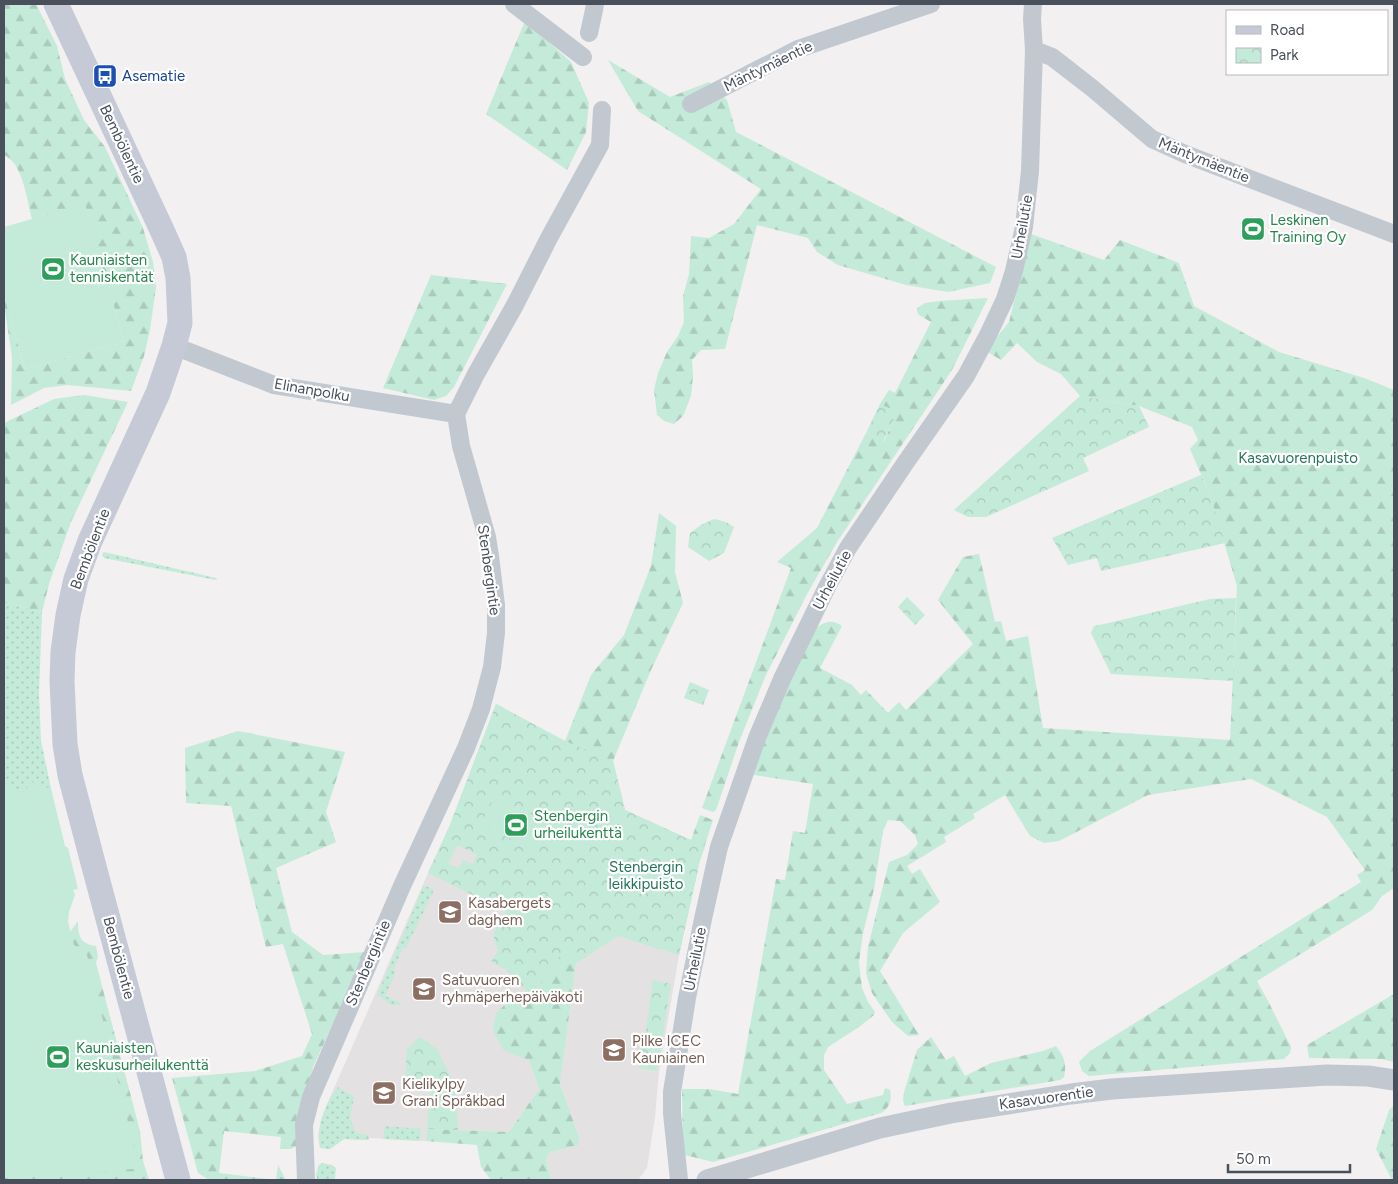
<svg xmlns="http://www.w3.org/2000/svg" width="1398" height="1184" font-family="Figtree,sans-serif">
<defs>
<pattern id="grass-dots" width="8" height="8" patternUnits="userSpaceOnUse" patternTransform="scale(1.25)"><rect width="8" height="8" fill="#c4ead9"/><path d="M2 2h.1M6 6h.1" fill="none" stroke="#aacabc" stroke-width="1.8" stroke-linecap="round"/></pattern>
<pattern id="forest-firs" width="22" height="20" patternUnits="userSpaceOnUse" patternTransform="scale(1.25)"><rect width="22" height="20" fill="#c4ead9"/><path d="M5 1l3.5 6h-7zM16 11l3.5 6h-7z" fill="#aacabc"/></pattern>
<pattern id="park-crowns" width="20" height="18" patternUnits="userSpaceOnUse" patternTransform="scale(1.25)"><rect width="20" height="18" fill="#c4ead9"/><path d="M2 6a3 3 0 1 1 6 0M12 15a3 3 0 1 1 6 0" fill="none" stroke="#aacabc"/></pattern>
</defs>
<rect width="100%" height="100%" fill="#f2f0f0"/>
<!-- education -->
<path fill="#e3e1e1" d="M457,845L477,854L564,949L543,982L512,998L529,1060L539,1089L509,1132L427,1129L426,1141L369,1138V1140L344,1139L330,1149L320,1148L318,1136L321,1121L328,1102L428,873L440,878Z
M618,936L679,955L659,1072L655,1117L647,1168L638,1180H551L546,1159L550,1152L579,1145V1137L560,1084L576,963Z"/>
<!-- grass -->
<path fill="url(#grass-dots)" d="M104,552L216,578L217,579L216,580L104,558L102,555Z
M4,602L42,612L39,693L41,741L59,826L4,795Z
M424,885L434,890L406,948H403L393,970L396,972L385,996L401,1003V1005H391L377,995Z
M338,1087L354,1097C351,1113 347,1119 357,1133L368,1135L369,1140L344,1139L330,1149L320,1148C316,1124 325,1105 338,1087Z
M385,1126L421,1129L420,1141L383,1139Z
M322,1163L332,1165L336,1168L335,1179L365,1180H317L316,1174L319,1165Z"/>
<!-- forest -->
<path fill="url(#forest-firs)" d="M4,4H36L57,46L65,79L84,120L105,147L143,228L153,262L156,287L150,330L144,356L131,391L68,385L44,388L11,405L12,357L4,304V295L25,369L124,342L85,205L32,219C27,201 23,163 4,155Z
M525,21L571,62L589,103L586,132L567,170L486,114Z
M608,60L670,97L709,82L727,100L736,132L996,267L990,283L948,292L906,285L838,265L817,252L808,238L757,225L725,349L701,350L692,360L693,376L691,396L683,416L674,424L664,421L657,415L654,390L658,373L667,352L678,336L684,322L683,296L689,274L691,236L709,238L734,224L761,189L638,111Z
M1031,234L1104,260L1120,240L1179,263L1194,306L1279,352L1364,378L1394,390V888L1382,896L1372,910L1257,981L1268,1001L1291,1047L1290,1053L1284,1059L1089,1076L1082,1071L1079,1062L1090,1051L1361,882L1357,875L1365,870L1327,817L1251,779L1148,795L1059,841L1044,843L1030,836L1005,795L973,814L975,818L944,837L946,842L907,866L912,874L920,869L940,902L903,933L880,971L919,1035L908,1036L892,1022L872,993L866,973L868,947L889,862L907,855L918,844L915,835L900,821L888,820L883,831L874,889L863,933L859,962L862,988L868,1002L875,1012L874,1015L859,1027L828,1047L824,1055V1070L847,1104L883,1095L885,1088L890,1090C892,1099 890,1108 881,1113L713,1162L685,1155L683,1152L682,1089H709L738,1094L776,879L785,880L793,831L805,833L813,784L754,775L761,747L811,634C820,624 829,617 842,626L820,668L852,685L861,695L866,690L888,713L899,702L906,710L973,644L938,600L963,557L979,554L995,622L1001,621L1006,641L1028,636L1043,728L1230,740L1237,586L1210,495L1190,449L1198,440L1192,427L1139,406L1080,396L1061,374L1037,362L1017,343L1001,360L986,351L1009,322Z
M431,275L507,284L454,387L446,396L434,400L383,388Z
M988,298L952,370L837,542L807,594L765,677L739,742L716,810L713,812L702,808L791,568L777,562L817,528L866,433L884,441L897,413L880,404L889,390L895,393L931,322L919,315L917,312V308L925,303L940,301Z
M84,395L128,402L71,522L49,584L42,612L4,602V423L54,399Z
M659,513L676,526L675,572L683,603L651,670L613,761L625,810L691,840L700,815L713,820L700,860L679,955L618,936L576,963L560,1084L579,1137V1145L550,1152L546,1159L551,1180H491L481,1167L477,1145L426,1141L427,1129L509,1132L539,1089L529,1060L504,1051L493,1030L496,1013L512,998L542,982L477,854L457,845L448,864L428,873L450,825L496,704L565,741L591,675L624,635L651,566Z
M238,731L345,752L326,812L336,842L276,868L292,932L323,955L366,952L313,1067L299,1121L298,1145L291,1149H280L281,1137L224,1131L219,1173L276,1180L278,1165L286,1180H209L198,1173L172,1078L255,1071L302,1056L312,1034L283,944L266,947L231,806L186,803L185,748Z
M78,921C78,936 80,944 96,946L98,956L96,963L140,1131L143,1161L149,1180H4V1125L67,936Z
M1394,994V1062L1381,1059L1309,1058L1307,1045Z
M931,1037L946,1060L954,1056L965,1076L991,1063L1043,1051L1056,1046C1064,1056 1067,1064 1064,1077L1060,1080L905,1106L903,1101L904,1092L917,1050Z
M1394,1105V1180H1392L1376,1149L1389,1110Z"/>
<!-- park -->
<path fill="url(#park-crowns)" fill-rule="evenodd" d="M1080,396L1139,406L1149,427L1083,458L1089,471L986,517H968L954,510Z
M880,404L898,412L883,441L866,433Z
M1201,475L1210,495L1225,543L1101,571L1097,558L1068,565L1052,538Z
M714,519L726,522L734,527L724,553L709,561L688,547L690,533L701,525Z
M907,597L925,615L915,625L898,607Z
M1236,598L1233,681L1111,674L1091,633L1094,626L1104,624L1210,599Z
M690,682L709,690L703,705L684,698Z
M496,704L565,741L613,761L625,810L705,847L700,860L679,955L618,936L576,963L564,950L543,982L527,991L507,970L491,962L498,951L493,934L506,911L428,873L450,825ZM457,845L477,854L473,864L463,860L459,868L448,864Z
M653,980L671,984L657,1071L639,1068L640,1046H644Z
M420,1037L437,1049L455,1086L458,1130L427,1129L431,1085L405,1083L407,1049Z"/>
<!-- pitch -->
<path fill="#c4ead9" d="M85,204L124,342L25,369L4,295V227Z
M4,778L9,784L20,792L25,791L27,789L29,781L51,789L65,846L68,848L78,889L73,890L75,895L69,912L68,922L74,945L87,955L137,1159L133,1169L31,1177L4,1178Z
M495,796L552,825L538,853L481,824Z"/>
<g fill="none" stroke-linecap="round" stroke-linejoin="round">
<!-- minor -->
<path stroke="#c2c8d0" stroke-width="18" d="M514,4L583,57
M589,33L594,10L595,4
M1034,50L1052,57L1065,67L1092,88L1152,139L1185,154L1394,234
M691,104L798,49L931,4
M174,346L274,385L456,414
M306,1180L304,1125L311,1097L402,886L466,748L481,709L492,667L496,633V605L490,556L487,537L461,446L456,414L476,374L515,305L549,238L600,145L602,110
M679,1180L672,1113V1092L687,998L703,919L719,847L757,738L782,679L827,587L848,548L906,462L966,376L988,335L1005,299L1014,271L1024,227L1030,171L1034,50L1032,19L1033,4"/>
<!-- tertiary -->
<path stroke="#c2c8d0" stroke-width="21" d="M707,1180L880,1128L951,1113L1071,1094L1112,1089L1327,1075L1368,1076L1394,1080"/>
<!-- secondary -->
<path stroke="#c5cad6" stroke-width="25" d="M56,4L161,228L174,257L178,278L180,323L174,346L158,393L90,541L76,579L68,615L63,652L62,681L65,744L70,775L92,859L178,1180"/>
</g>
<!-- icons -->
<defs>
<symbol id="bus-square" viewBox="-11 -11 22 22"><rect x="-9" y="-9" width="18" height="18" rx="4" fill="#1a4fb4" stroke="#fff"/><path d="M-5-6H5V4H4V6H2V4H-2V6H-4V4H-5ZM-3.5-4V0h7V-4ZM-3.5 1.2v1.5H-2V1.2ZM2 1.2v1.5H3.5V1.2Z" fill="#fff"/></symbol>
<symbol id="stadium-square" viewBox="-11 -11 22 22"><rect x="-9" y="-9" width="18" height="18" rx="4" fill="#2e9e5b" stroke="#fff"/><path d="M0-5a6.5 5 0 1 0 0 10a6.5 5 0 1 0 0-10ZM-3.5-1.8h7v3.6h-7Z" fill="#fff"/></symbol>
<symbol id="school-square" viewBox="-11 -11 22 22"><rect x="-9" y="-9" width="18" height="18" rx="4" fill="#8d6e63" stroke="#fff"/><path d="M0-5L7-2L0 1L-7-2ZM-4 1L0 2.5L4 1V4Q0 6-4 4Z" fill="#fff"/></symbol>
</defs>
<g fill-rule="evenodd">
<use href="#bus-square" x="91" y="62" width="28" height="28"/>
<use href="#stadium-square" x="1239" y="215" width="28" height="28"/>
<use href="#stadium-square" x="39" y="255" width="28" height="28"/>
<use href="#stadium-square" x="502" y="811" width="28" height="28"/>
<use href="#school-square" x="436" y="898" width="28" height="28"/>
<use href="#school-square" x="410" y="975" width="28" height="28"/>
<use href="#school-square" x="600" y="1036" width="28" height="28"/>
<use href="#stadium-square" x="44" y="1043" width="28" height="28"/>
<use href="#school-square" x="370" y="1079" width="28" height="28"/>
</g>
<g text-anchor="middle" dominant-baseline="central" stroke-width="4.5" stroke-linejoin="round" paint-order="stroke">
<!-- street labels -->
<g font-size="15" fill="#4a505b" stroke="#fff">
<text transform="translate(768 66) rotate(-26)">Mäntymäentie</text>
<text transform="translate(122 144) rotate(65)">Bembölentie</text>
<text transform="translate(1204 160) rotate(22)">Mäntymäentie</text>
<text transform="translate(1022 227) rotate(-80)">Urheilutie</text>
<text transform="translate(312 390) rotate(10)">Elinanpolku</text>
<text transform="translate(90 549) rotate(-69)">Bembölentie</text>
<text transform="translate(489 570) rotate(82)">Stenbergintie</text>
<text transform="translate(832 580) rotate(-62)">Urheilutie</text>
<text transform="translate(119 958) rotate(75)">Bembölentie</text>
<text transform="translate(695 959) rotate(-79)">Urheilutie</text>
<text transform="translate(368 963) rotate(-67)">Stenbergintie</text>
<text transform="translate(1046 1098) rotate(-8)">Kasavuorentie</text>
</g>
<!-- transit labels -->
<g font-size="15" fill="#164399" stroke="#fff" text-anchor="start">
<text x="122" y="76">Asematie</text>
</g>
<!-- leisure labels -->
<g font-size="15" fill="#27864d" stroke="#fff" text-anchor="start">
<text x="1270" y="220">Leskinen<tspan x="1270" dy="17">Training Oy</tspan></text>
<text x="70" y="260">Kauniaisten<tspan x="70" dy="17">tenniskentät</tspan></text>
<text x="534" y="816">Stenbergin<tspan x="534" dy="17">urheilukenttä</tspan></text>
<text x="76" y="1048">Kauniaisten<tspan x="76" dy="17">keskusurheilukenttä</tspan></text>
</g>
<!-- park labels -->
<g font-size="15" fill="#237459" stroke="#fff">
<text x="1298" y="458">Kasavuorenpuisto</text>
<text x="646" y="867">Stenbergin<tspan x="646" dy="17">leikkipuisto</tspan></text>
</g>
<!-- education labels -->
<g font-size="15" fill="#785e54" stroke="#fff" text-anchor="start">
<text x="468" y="903">Kasabergets<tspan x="468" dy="17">daghem</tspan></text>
<text x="442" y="980">Satuvuoren<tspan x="442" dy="17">ryhmäperhepäiväkoti</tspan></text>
<text x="632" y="1041">Pilke ICEC<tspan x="632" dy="17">Kauniainen</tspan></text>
<text x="402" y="1084">Kielikylpy<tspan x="402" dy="17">Grani Språkbad</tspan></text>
</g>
</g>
<!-- border -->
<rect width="1398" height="1184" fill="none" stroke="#4a505b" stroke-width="10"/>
<!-- legend -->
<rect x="1226" y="10" width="162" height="65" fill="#ffffff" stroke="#b7b9bd"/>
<rect x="1236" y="26" width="25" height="8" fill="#c5cad6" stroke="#b7b9bd"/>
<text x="1270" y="35" font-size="15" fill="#4a505b">Road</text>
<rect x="1236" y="48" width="25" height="15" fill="url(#park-crowns)" stroke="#b7b9bd"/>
<text x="1270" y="60" font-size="15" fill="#4a505b">Park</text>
<!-- scale -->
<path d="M1228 1164v8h122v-8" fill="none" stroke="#4a505b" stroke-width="2.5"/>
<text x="1236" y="1164" font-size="15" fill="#4a505b" stroke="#ffffff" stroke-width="4" paint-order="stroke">50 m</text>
</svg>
